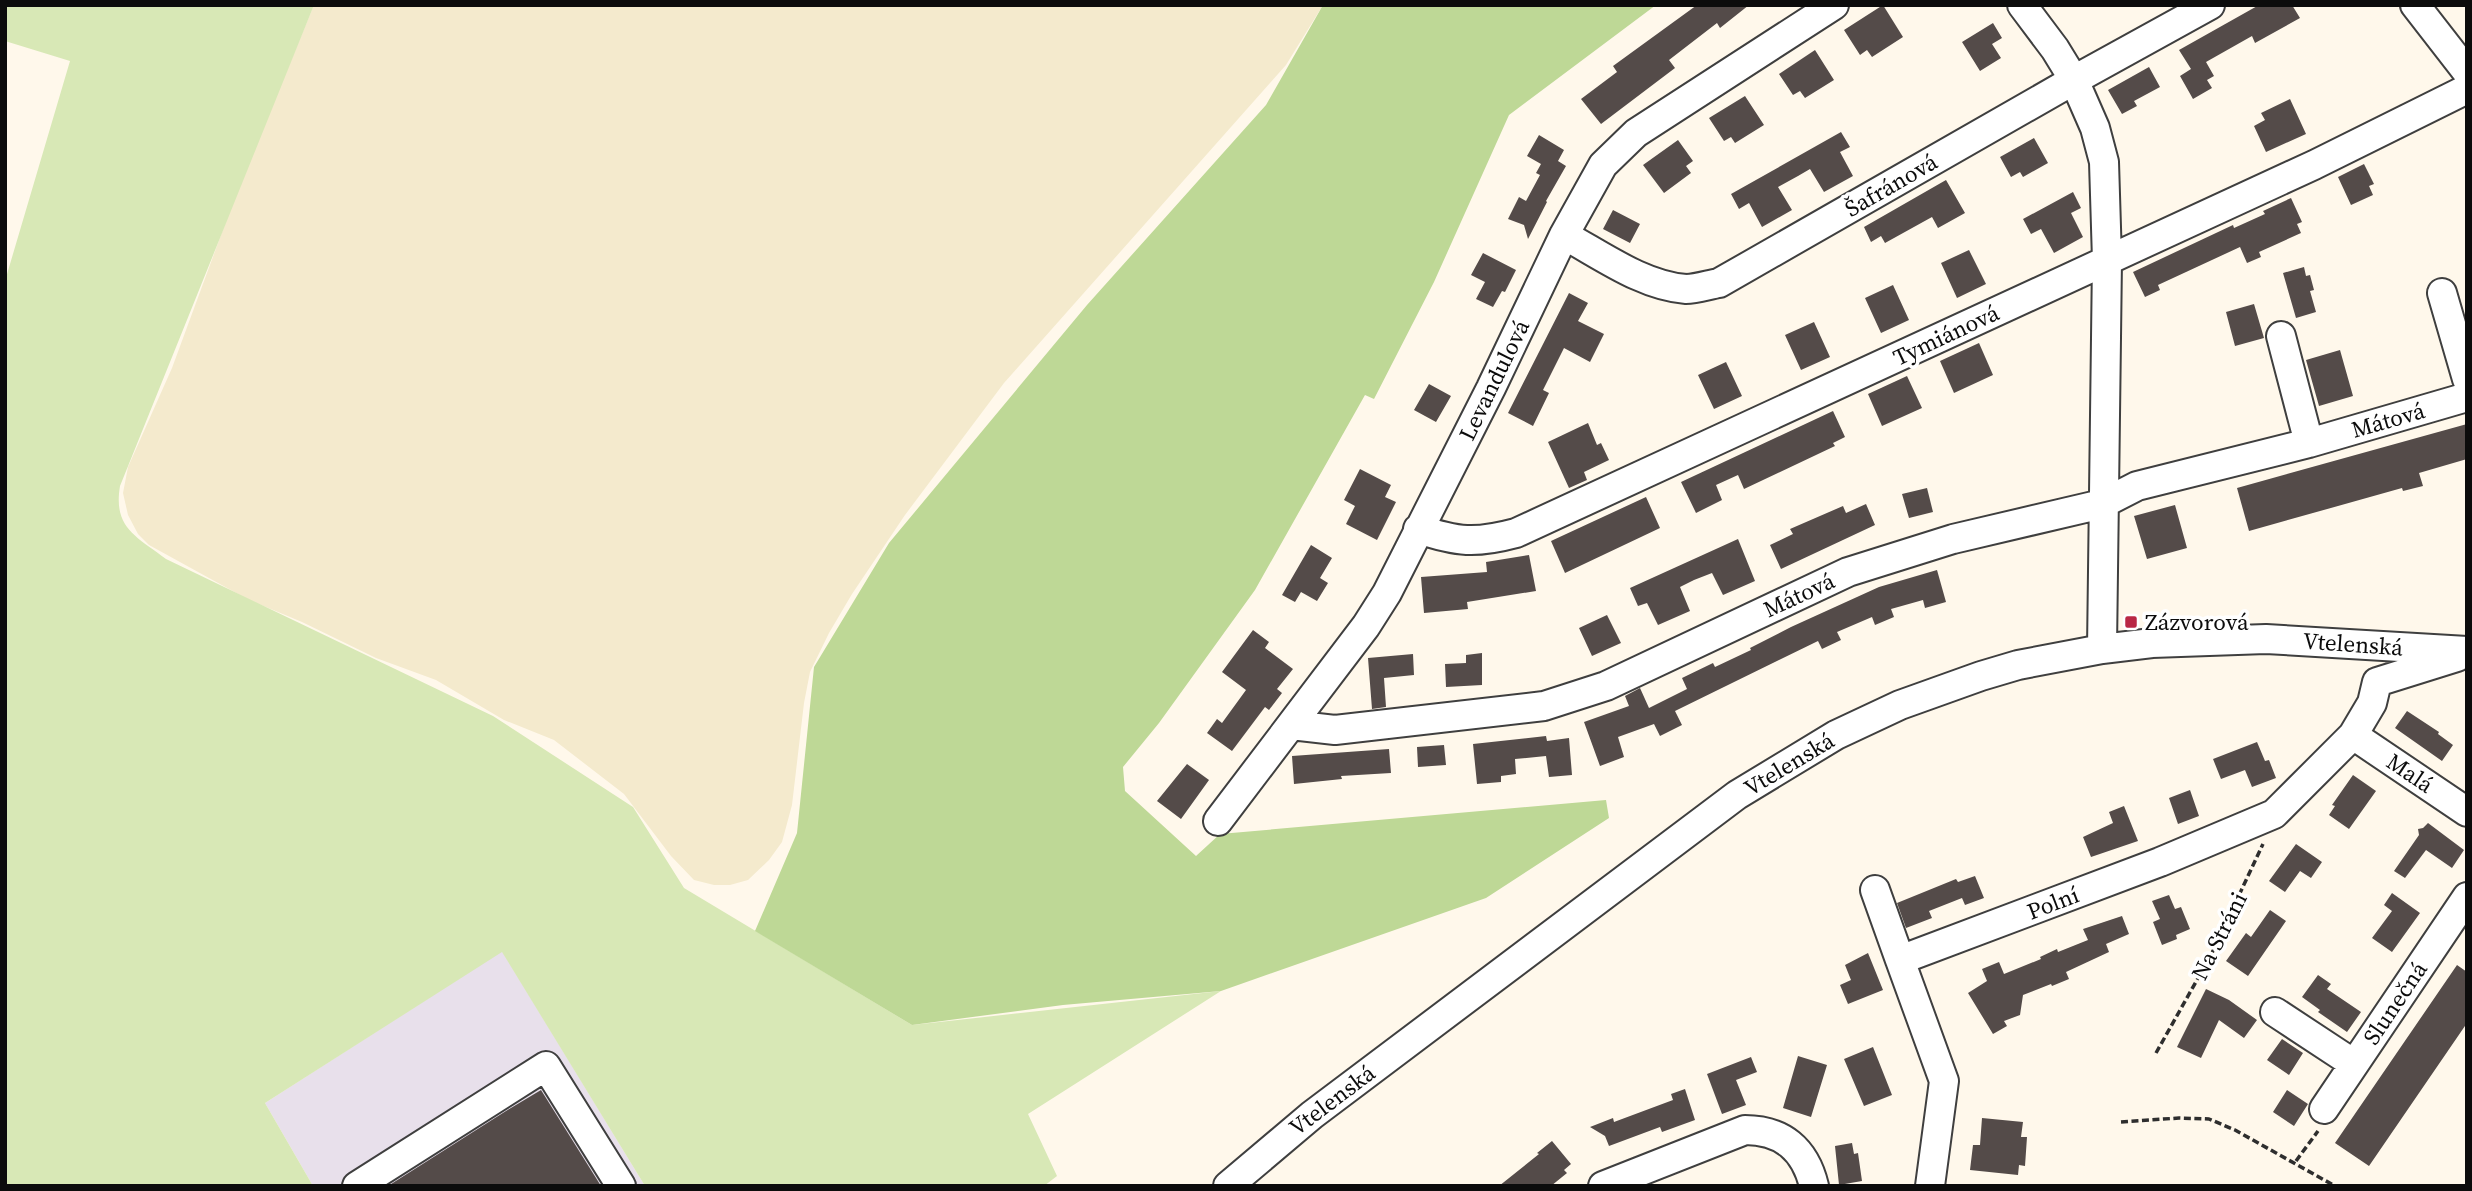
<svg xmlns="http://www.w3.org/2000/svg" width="2472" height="1191" font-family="'Source Serif 4',serif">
<rect width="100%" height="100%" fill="#fff8eb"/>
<!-- industrial -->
<path fill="#e8e0eb" d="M502,951L645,1186H313L265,1103Z"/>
<!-- farmland -->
<path fill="#f4eacd" d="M314,5H1323L1286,65L1004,383L905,515L852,594L829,633L810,672L804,703L792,805L782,842L769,860L748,880L730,885H714L694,880L671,856L624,794L554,740L504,720L436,680L376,658L302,622L249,600L149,545L138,534L128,515L123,493L128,467L172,368L242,178Z"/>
<!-- green -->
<path fill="#d8e8b6" d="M5,5H314L120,486C113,528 136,536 166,559L493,716L633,807L684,888L912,1025L1221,991L1028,1114L1057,1176L1044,1186H645L502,952L265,1103L313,1186H5V281L70,61L5,41Z"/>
<!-- forest -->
<path fill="#bed896" d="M1323,5H1656L1509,115L1434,282L1374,399L1365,395L1255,590L1159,723L1123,767L1125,791L1196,856L1220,834L1606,800L1609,818L1486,898L1221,991L1063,1005L912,1025L755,931L797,833L814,667L889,543L1087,305L1266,105Z"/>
<!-- building -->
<path fill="#544b49" d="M1697,5H1749L1720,28L1717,23L1669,60L1675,68L1601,124L1581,99L1617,72L1613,66Z
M1883,5L1903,37L1872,57L1867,50L1860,55L1844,30Z
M2259,5H2292L2300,18L2255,43L2252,36L2206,62L2214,76L2207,80L2212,88L2193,99L2180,76L2191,69L2179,50Z
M1993,23L2002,38L1992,44L2001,58L1980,71L1962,42Z
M1815,50L1834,80L1805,98L1800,91L1793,95L1779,74Z
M2149,67L2160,87L2134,101L2137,106L2122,114L2108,90Z
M1745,96L1764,125L1735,143L1731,137L1724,141L1709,118Z
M2290,99L2306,134L2266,152L2254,126L2265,120L2261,113Z
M1841,132L1850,147L1840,152L1853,176L1824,192L1810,169L1798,176L1778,187L1792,210L1762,227L1749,203L1739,209L1731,194Z
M1539,135L1564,150L1558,161L1566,166L1546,201L1547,202L1528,239L1524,225L1508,219L1519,197L1526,201L1540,175L1536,173L1541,164L1527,156Z
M2034,138L2048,163L2023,177L2020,172L2011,177L2000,157Z
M1678,140L1693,161L1686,166L1691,173L1664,193L1643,165Z
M2364,164L2374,184L2369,186L2373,195L2351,205L2338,177Z
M1946,180L1965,213L1938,228L1932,217L1885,243L1881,236L1871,242L1864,227Z
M2073,192L2081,208L2071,213L2083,237L2054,253L2041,229L2031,234L2023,219Z
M2291,198L2302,222L2297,224L2301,233L2259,252L2261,257L2247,263L2240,247L2158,285L2160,290L2145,297L2133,272L2233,225L2234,228L2265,214L2263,211Z
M1613,210L1640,224L1630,243L1603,229Z
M1969,250L1986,284L1957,298L1941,263Z
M1483,253L1516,270L1505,292L1502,291L1493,307L1476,299L1485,282L1471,275Z
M2304,267L2306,276L2310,275L2314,290L2310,291L2316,312L2296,318L2283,273Z
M1893,285L1909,320L1881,333L1865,298Z
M1569,293L1588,303L1578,321L1604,334L1590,362L1564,348L1543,390L1549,393L1533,426L1508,413Z
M2254,304L2264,338L2235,346L2226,312Z
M1814,322L1830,357L1801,370L1785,335Z
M1979,343L1993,375L1954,393L1940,361Z
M2340,350L2353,396L2319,406L2306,360Z
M1726,362L1742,396L1714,409L1698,375Z
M1907,376L1922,408L1882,426L1868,394Z
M1429,384L1451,396L1436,422L1414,410Z
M1833,411L1845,437L1833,443L1835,446L1744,489L1738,475L1716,485L1722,500L1696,513L1681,482Z
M1588,423L1597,445L1601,443L1609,460L1584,472L1587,480L1569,488L1548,442Z
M2467,424V459L2419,473L2423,486L2403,491L2402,488L2249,531L2237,488Z
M1360,469L1391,485L1385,497L1396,502L1377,540L1346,524L1355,506L1344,500Z
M1927,488L1933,512L1909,518L1902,494Z
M1646,497L1660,528L1565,573L1551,541Z
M1866,504L1875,525L1781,569L1770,545L1793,534L1790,529L1843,506L1846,513Z
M2175,505L2187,548L2147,559L2134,516Z
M1738,539L1755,581L1723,595L1712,573L1694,580L1680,587L1690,611L1658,625L1647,603L1638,606L1630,588Z
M1311,545L1332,558L1320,578L1328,583L1317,601L1301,592L1295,602L1282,595Z
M1529,555L1536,591L1467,602L1468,609L1424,613L1421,577L1487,572L1486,562Z
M1937,570L1946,602L1925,608L1923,600L1891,609L1894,617L1875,625L1872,617L1837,632L1841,640L1822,649L1818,641L1675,711L1682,725L1660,736L1654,724L1618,737L1624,757L1600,766L1584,722L1629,706L1625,696L1640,688L1649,708L1687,689L1682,678L1713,663L1715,667L1751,650L1750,648L1791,627L1879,587Z
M1607,615L1621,643L1592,656L1579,628Z
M1253,630L1269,642L1265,648L1293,669L1277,689L1282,693L1269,710L1265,707L1232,751L1207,733L1217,719L1222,723L1246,690L1222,672Z
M1482,653V685L1446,687L1445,664L1466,663V655Z
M1413,654L1414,675L1384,678L1386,707L1372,709L1368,658Z
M2407,711L2439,732L2438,734L2453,745L2442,761L2395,728Z
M1546,736L1547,741L1569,738L1572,775L1549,777L1546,756L1515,759L1516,774L1501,776V782L1477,784L1473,744Z
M2257,742L2265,761L2269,760L2276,778L2252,787L2245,770L2221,779L2213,759Z
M1444,745L1446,765L1418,767L1417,747Z
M1389,749L1391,773L1341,776L1342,779L1294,784L1292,756Z
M1187,764L1209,780L1181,819L1157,801Z
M2353,775L2376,791L2349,829L2329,815L2335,806L2332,805Z
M2190,790L2199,816L2178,824L2169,798Z
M2124,806L2138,841L2091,857L2083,837L2113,823L2109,812Z
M2428,823L2464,850L2452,868L2426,850L2405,878L2394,871L2419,835L2418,829L2423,828Z
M2296,844L2322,862L2311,878L2300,871L2285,892L2269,881Z
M1975,876L1984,898L1965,905L1962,898L1929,911L1932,918L1906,928L1897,903L1956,879L1958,882Z
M2392,893L2420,913L2392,952L2372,938L2392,911L2384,905Z
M2169,895L2175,909L2181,907L2190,929L2176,935L2177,939L2162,945L2153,922L2160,919L2152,901Z
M2270,910L2286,921L2248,976L2226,961L2246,933L2251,937Z
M2122,916L2129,934L2106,944L2109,952L2066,972L2069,979L2052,986L2051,984L2023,995L2020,1015L2004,1021L2007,1026L1993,1034L1968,993L1987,981L1982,969L1999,962L2004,974L2041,959L2040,957L2057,949L2058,952L2088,940L2083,929Z
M1868,953L1883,990L1848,1004L1840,985L1851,980L1845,965Z
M2457,965L2467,972V1023L2369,1166L2335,1143Z
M2318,975L2331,984L2327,989L2361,1012L2347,1032L2318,1012L2320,1010L2302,997Z
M2206,989L2229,1000L2257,1020L2244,1038L2219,1020L2201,1058L2177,1047Z
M2282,1039L2303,1053L2289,1075L2267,1060Z
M1873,1047L1892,1095L1864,1106L1844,1059Z
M1798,1056L1827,1065L1811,1117L1783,1108Z
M1751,1057L1757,1072L1736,1080L1746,1105L1722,1114L1707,1074Z
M1685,1089L1695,1120L1662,1132L1660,1127L1609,1146L1605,1136L1590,1127L1613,1118L1614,1122L1673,1100L1671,1094Z
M541,1090L601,1186H388L506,1111Z
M2287,1090L2308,1104L2294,1126L2273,1112Z
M1982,1118L2023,1122L2021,1137H2027L2025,1166L2019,1165L2018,1175L1970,1170L1973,1145H1980Z
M1552,1141L1571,1164L1564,1170L1567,1173L1551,1186H1499L1539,1154L1537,1153Z
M1852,1143L1854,1154L1858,1153L1862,1181L1839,1185L1835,1146Z"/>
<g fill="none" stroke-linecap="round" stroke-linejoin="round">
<defs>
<path id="minor" d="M2022,5L2055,49L2074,80L2095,128L2104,162L2107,260L2102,649
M2415,5L2467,72
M1564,235C1601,255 1643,286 1686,289C1696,289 1708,285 1719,283L2074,80L2210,5
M2442,293L2467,379
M2281,336L2309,443
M1418,529C1458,542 1475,544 1516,533L2314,165L2467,89
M1291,725L1335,730L1544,706L1606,686L1848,572L1953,539L2102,504L2137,486L2309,443L2467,397
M2353,735L2467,812
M1218,821L1366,626L1387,593L1491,388L1564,235L1603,165L1636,133L1834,5
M1875,890L1900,960L2160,862L2274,814L2353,735L2372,703L2377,682L2457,657
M1900,960L1944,1081L1930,1186
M2275,1012L2354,1064
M2324,1109L2467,897
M357,1186L546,1066L621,1186
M1228,1186L1312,1115L1737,795L1836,735L1900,705L1981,676L2018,665L2102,649L2152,643L2266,639L2467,651
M1603,1186L1745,1130C1782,1130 1805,1149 1814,1186"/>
</defs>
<!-- minor casing -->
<use href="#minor" stroke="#3f3f3f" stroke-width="32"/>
<!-- path -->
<path stroke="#2e2e2e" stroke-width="3.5" stroke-dasharray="7 3.5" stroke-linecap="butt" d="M2156,1053L2211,955L2263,844
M2121,1122L2179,1118L2209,1119L2235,1130L2335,1186
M2296,1161L2318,1131"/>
<!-- minor -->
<use href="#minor" stroke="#fff" stroke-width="28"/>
</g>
<!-- markers -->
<rect fill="#b92744" stroke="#fff" stroke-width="2.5" x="2124" y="615" width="14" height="14" rx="3.5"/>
<g text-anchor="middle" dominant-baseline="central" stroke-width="7" stroke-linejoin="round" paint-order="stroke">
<!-- street labels -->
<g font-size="23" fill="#0c0c0c" stroke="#fff">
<text transform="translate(1891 185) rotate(-30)">Šafránová</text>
<text transform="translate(1946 335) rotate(-25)">Tymiánová</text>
<text transform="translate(1494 380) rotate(-64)">Levandulová</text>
<text transform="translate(2388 420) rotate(-16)">Mátová</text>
<text transform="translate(1799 595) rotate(-25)">Mátová</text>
<text transform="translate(2353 644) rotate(4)">Vtelenská</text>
<text transform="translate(1789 764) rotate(-31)">Vtelenská</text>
<text transform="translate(2410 773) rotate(34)">Malá</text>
<text transform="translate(2053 903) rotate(-21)">Polní</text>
<text transform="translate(2219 936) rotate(-63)">Na Stráni</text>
<text transform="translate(2395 1003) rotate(-56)">Slunečná</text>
<text transform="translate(1332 1100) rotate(-37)">Vtelenská</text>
</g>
<!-- poi labels -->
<g font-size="23" fill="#0c0c0c" stroke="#fff" text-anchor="start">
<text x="2145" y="622">Zázvorová</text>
</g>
</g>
<!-- border -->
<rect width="2472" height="1191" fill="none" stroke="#0c0c0c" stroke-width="14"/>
</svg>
